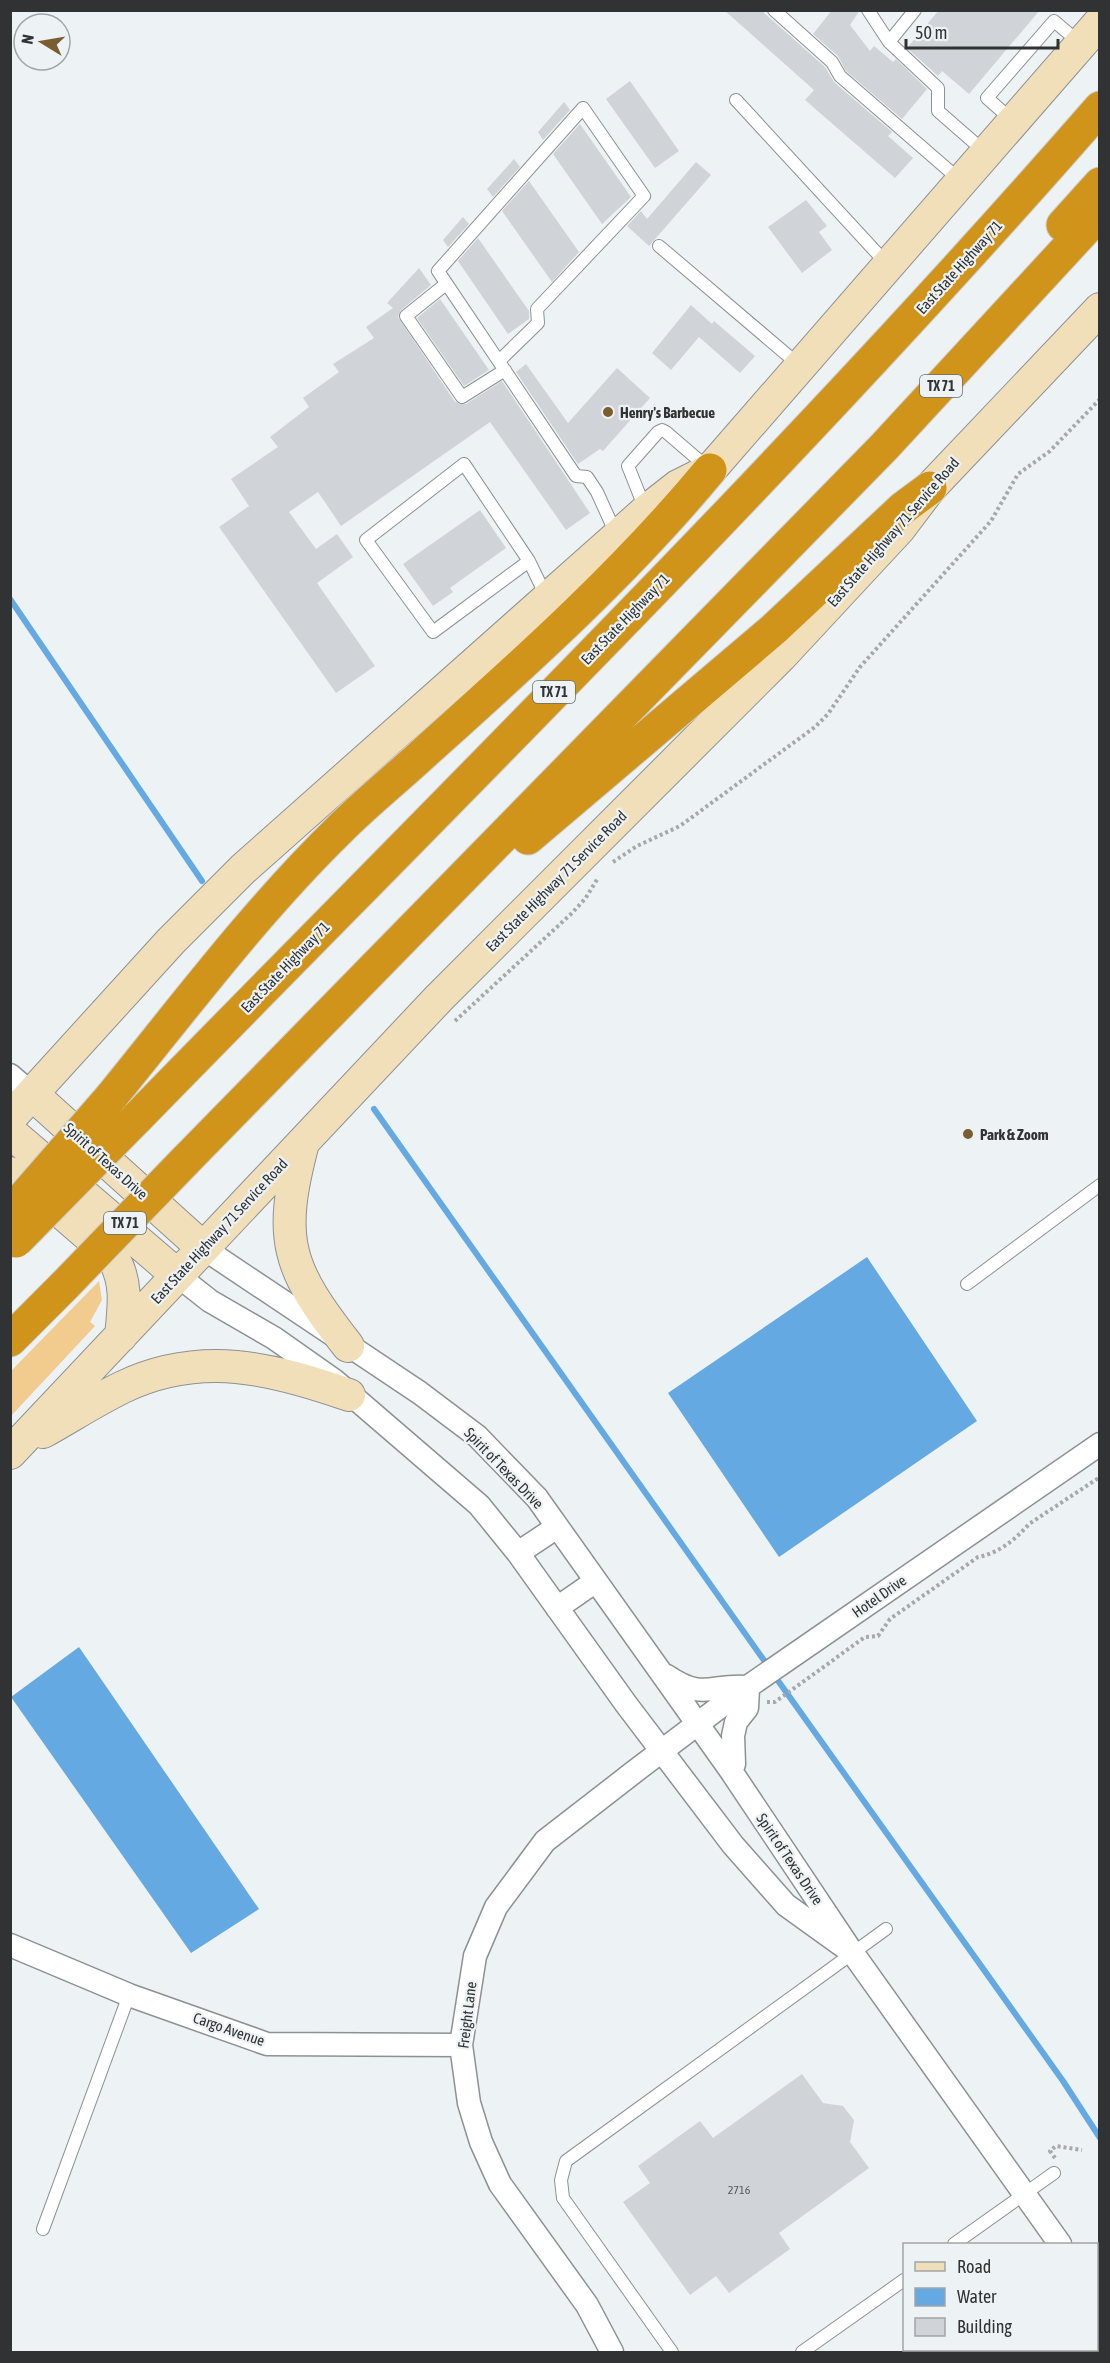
<svg xmlns="http://www.w3.org/2000/svg" width="1110" height="2363" font-family="'Asap Condensed',sans-serif">
<rect width="100%" height="100%" fill="#edf2f5"/>
<!-- green -->
<path fill="#f2cb8f" d="M99,1281L102,1300L90,1322L95,1326L11,1416V1371Z"/>
<!-- water -->
<path fill="#64a9e1" d="M867,1257L977,1421L779,1557L668,1393Z
M79,1647L259,1909L191,1953L11,1697Z"/>
<g fill="none" stroke-linecap="round" stroke-linejoin="round">
<!-- stream -->
<path stroke="#64a9e1" stroke-width="6" d="M10,599L202,881
M374,1109L768,1666
M774,1675L1063,2081L1100,2138"/>
</g>
<!-- building -->
<path fill="#d0d4d8" d="M724,10H761L825,67L834,82L892,132L888,136L913,158L895,178L805,100L814,90Z
M832,10H860L850,25L870,51L874,46L893,62L896,59L927,89L902,119L846,71L838,56L813,34Z
M939,10H1040L969,94L942,71L938,76L907,48Z
M630,81L679,151L655,168L606,99Z
M564,102L570,110L543,140L538,132Z
M580,124L631,197L602,224L553,154Z
M514,159L520,167L493,197L487,189Z
M696,162L711,175L649,246L627,226L641,211L647,219Z
M529,181L579,252L552,282L502,211Z
M806,200L827,226L819,232L832,250L802,273L768,227Z
M463,217L469,224L448,247L443,240Z
M478,238L529,311V319L508,334L458,261Z
M419,268L431,285L401,310L398,317L455,402L466,404L502,381L590,513L566,530L490,422L341,526L318,492L289,512L316,549L337,534L353,557L317,583L375,666L336,693L219,527L249,506L231,479L278,447L270,437L309,407L303,398L339,372L333,364L374,338L366,327L393,308L387,303Z
M440,299L489,370L464,386L417,318Z
M691,305L712,324L714,321L755,356L740,373L699,337L671,370L652,353Z
M526,364L568,423L617,368L650,398L603,451L600,449L578,464L516,372Z
M480,510L506,548L450,588L453,592L433,606L403,564Z
M802,2074L823,2103L843,2106L854,2120L850,2142L869,2168L779,2233L790,2249L729,2293L716,2276L690,2295L623,2202L650,2183L638,2166L700,2121L713,2138Z"/>
<g fill="none" stroke-linecap="round" stroke-linejoin="round">
<defs>
<path id="lane" d="M774,10L832,62L840,76L961,181
M868,10L889,42L938,88V111L985,152
M889,42L915,10
M736,100L887,264
M1013,121L987,98L1054,21L1080,43
M659,246L799,365
M446,284L406,316L462,397L505,370
M499,361L538,323L537,309L644,196L583,108L438,271L576,476L587,477L597,492L617,536
M646,511L628,466L658,432L662,430L666,432L709,469
M529,561L433,632L366,540L464,464L529,561L547,598
M967,1284L1100,1185
M43,2229L129,1995
M954,2244L1054,2173
M672,2352L563,2198L561,2180L566,2161L886,1929
M802,2352L904,2280"/>
<path id="street" d="M10,1075L32,1094
M203,1248L420,1393L477,1436L537,1498L731,1771L852,1952L1060,2244
M177,1275L210,1301L274,1338L335,1381L479,1505L518,1553L626,1704L733,1845L786,1905L843,1946
M518,1553L557,1527
M557,1608L596,1581
M667,1676C704,1701 711,1684 746,1687
M731,1771L734,1764L733,1736L736,1722L747,1708L748,1688
M10,1945L129,1995L267,2044L461,2045
M1096,2295L1100,2300
M612,2352L587,2305L500,2184L481,2142L469,2103L461,2045L475,1956L496,1907L545,1841L634,1772L733,1697L1100,1444"/>
<path id="secondary" d="M32,1094L203,1248
M10,1118L171,941L243,869L646,511L678,486L710,470L1100,22
M10,1132L177,1275
M303,1143C277,1240 287,1268 348,1346
M10,1173L24,1180L112,1256C128,1281 124,1307 121,1336
M43,1432C70,1417 96,1400 123,1387C201,1350 272,1368 349,1395
M10,1453L439,998L781,656L899,529L930,488L1100,309"/>
<path id="highway" d="M1063,225L1100,184
M528,838L774,629L903,508L930,488
M111,1097C185,1006 256,911 340,829C367,802 396,779 424,753C524,663 624,574 710,470
M136,1119C461,786 794,459 1100,108
M185,1161L884,447L1100,213
M10,1340L65,1285"/>
</defs>
<!-- lane casing -->
<use href="#lane" stroke="#8d9194" stroke-width="14"/>
<!-- street casing -->
<use href="#street" stroke="#8d9194" stroke-width="25"/>
<!-- secondary casing -->
<use href="#secondary" stroke="#8d9194" stroke-width="34"/>
<!-- highway casing -->
<use href="#highway" stroke="#cdcece" stroke-width="35"/>
<!-- path -->
<path stroke="#a5a9ac" stroke-width="4" stroke-dasharray="3 3" stroke-linecap="butt" d="M613,862L637,846L680,826L815,727L828,714L860,667L991,521L1018,474L1050,451L1100,399
M455,1021L571,914L585,899L598,878
M767,1702H775L865,1637L878,1636L890,1619L978,1557C999,1553 1015,1540 1029,1524L1100,1477
M1055,2158L1050,2151L1056,2146L1082,2150"/>
<!-- lane -->
<use href="#lane" stroke="#fff" stroke-width="12"/>
<!-- street -->
<use href="#street" stroke="#fff" stroke-width="22"/>
<!-- secondary -->
<use href="#secondary" stroke="#f1dfba" stroke-width="32"/>
<!-- highway -->
<use href="#highway" stroke="#cf9419" stroke-width="33"/>
<defs>
<path id="highway-bridge" d="M10,1213L111,1097
M16,1241L136,1119
M65,1285L185,1161"/>
</defs>
<!-- highway-bridge casing -->
<use href="#highway-bridge" stroke="#cdcece" stroke-width="35" stroke-linecap="butt"/>
<!-- highway-bridge -->
<use href="#highway-bridge" stroke="#cf9419" stroke-width="33"/>
</g>
<!-- markers -->
<g fill="#7a5e31" stroke="#edf2f5" stroke-width="2">
<circle cx="608" cy="412" r="6"/>
<circle cx="968" cy="1134" r="6"/>
</g>
<g text-anchor="middle" dominant-baseline="central" stroke-width="4.5" stroke-linejoin="round" paint-order="stroke">
<!-- number labels -->
<g font-size="12" fill="#585a5c">
<text x="739" y="2190">2716</text>
</g>
<!-- shield labels -->
<g fill="#edf2f5" stroke="#696c6d" stroke-width="1.5">
<rect x="920" y="375" width="42" height="22" rx="4.5"/>
<rect x="533" y="681" width="42" height="22" rx="4.5"/>
<rect x="104" y="1212" width="42" height="22" rx="4.5"/>
</g>
<g font-size="14" font-weight="bold" fill="#303233">
<text x="941" y="386">TX 71</text>
<text x="554" y="692">TX 71</text>
<text x="125" y="1223">TX 71</text>
</g>
<!-- street labels -->
<g font-size="15" fill="#303233" stroke="#edf2f5">
<text transform="translate(959 267) rotate(-48)">East State Highway 71</text>
<text transform="translate(893 532) rotate(-49)">East State Highway 71 Service Road</text>
<text transform="translate(625 619) rotate(-46)">East State Highway 71</text>
<text transform="translate(556 881) rotate(-45)">East State Highway 71 Service Road</text>
<text transform="translate(285 967) rotate(-46)">East State Highway 71</text>
<text transform="translate(106 1161) rotate(42)">Spirit of Texas Drive</text>
<text transform="translate(219 1231) rotate(-47)">East State Highway 71 Service Road</text>
<text transform="translate(504 1468) rotate(46)">Spirit of Texas Drive</text>
<text transform="translate(879 1596) rotate(-35)">Hotel Drive</text>
<text transform="translate(790 1859) rotate(56)">Spirit of Texas Drive</text>
<text transform="translate(467 2015) rotate(-83)">Freight Lane</text>
<text transform="translate(229 2029) rotate(19)">Cargo Avenue</text>
</g>
<!-- poi labels -->
<g font-size="15" font-weight="bold" fill="#303233" stroke="#edf2f5" text-anchor="start">
<text x="620" y="412">Henry's Barbecue</text>
<text x="980" y="1134">Park &amp; Zoom</text>
</g>
</g>
<!-- border -->
<rect width="1110" height="2363" fill="none" stroke="#303233" stroke-width="24"/>
<!-- legend -->
<rect x="903" y="2243" width="195" height="108" fill="#edf2f5" stroke="#a1a5a7" stroke-width="1.5"/>
<rect x="915" y="2262" width="30" height="9" fill="#f1dfba" stroke="#a1a5a7" stroke-width="1.5"/>
<text x="957" y="2273" font-size="18" fill="#303233">Road</text>
<rect x="915" y="2288" width="30" height="18" fill="#64a9e1" stroke="#a1a5a7" stroke-width="1.5"/>
<text x="957" y="2303" font-size="18" fill="#303233">Water</text>
<rect x="915" y="2318" width="30" height="18" fill="#d0d4d8" stroke="#a1a5a7" stroke-width="1.5"/>
<text x="957" y="2333" font-size="18" fill="#303233">Building</text>
<!-- north arrow -->
<g transform="translate(42 42) rotate(281)"><circle r="28" fill="#edf2f5" stroke="#a1a5a7" stroke-width="1.5"/>
<path d="M0-4.5L10 22L0 15L-10 22Z" fill="#7a5e31"/>
<text y="-9" font-size="16" font-weight="bold" text-anchor="middle" fill="#303233">N</text>
</g>
<!-- scale -->
<path d="M906 39v9h152v-9" fill="none" stroke="#303233" stroke-width="3"/>
<text x="915" y="39" font-size="18" fill="#303233" stroke="#edf2f5" stroke-width="4.5" paint-order="stroke">50 m</text>
</svg>
